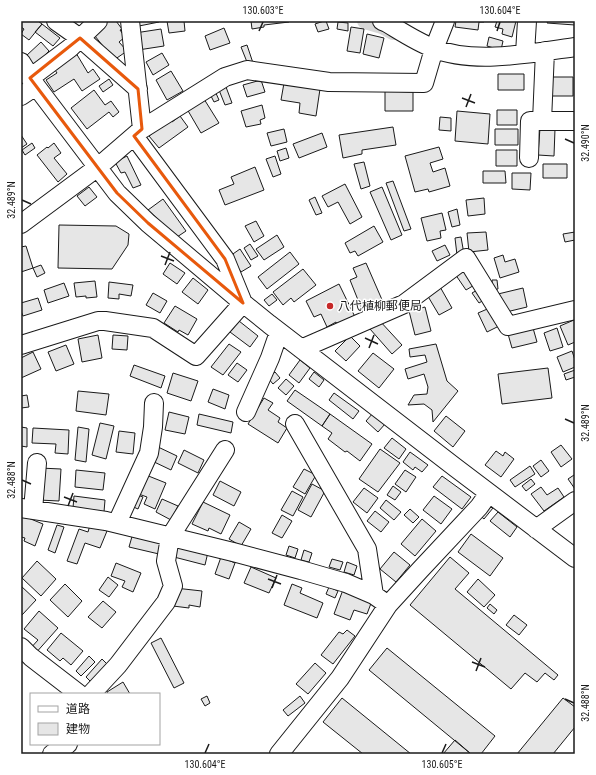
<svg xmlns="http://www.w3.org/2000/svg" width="596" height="775" font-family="'Roboto Condensed','Noto Sans JP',sans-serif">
<rect width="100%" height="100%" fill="#fff"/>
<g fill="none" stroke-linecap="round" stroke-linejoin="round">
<!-- canal -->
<path stroke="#d7d7d7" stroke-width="16" d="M365,21L382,26L393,32"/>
</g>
<!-- building -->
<path fill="#e6e6e6" stroke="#1a1a1a" d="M21,21H38L42,24L29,40L21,34L24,29L21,27Z
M105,21H117H116L122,29L120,30L125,37L119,42L127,51L114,60L91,31Z
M133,21H159V22L134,27Z
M167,21H184L185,31L169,33Z
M251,21H289V22L264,25V27L252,29Z
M324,21H326L329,29L318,32L315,24Z
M456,21H484V22H479L478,30L455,27Z
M497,21H516L512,37L502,34L503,29L495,27Z
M548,21H575V25L547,23Z
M338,22L348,23V31L337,29Z
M42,24L60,38L53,46L35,32Z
M351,27L364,29L360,53L347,51Z
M224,28L230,43L210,50L205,36Z
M161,29L164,46L138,50L135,33Z
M367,34L384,38L379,58L363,54Z
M489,37L503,41L501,50L487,46Z
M41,42L49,51L35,65L26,56Z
M247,45L254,66L249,67L241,47Z
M76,53L88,73L93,69L100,79L82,91L74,79L54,92L46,80L57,73L55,70L66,62L65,61Z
M162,53L169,65L153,75L146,62Z
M171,71L183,91L167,100L156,80Z
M498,74H524V90H498Z
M552,77H573V96H552Z
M109,79L113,85L103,92L99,86Z
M261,80L265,92L247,97L243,85Z
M284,83L320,89L316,116L299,113L300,103L281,100Z
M226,87L232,103L225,105L219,90Z
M94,90L105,105L111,101L119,112L113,117L109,112L87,129L71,108Z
M215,91L219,100L214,102L210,94Z
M385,91L413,92V111H385Z
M204,99L219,123L201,133L187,109Z
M262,105L265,118L260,120L261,124L246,127L241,111Z
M497,110H517V125H497Z
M457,111L490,114L488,144L455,141Z
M180,116L188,127L159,148L149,136L170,120L172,122Z
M440,117L451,118V131L439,130Z
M393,127L396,145L362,150V154L343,158L339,135Z
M540,128L555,129L554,156L538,155Z
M284,129L287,142L271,146L267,133Z
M495,129H518V145H495Z
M322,133L327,147L299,158L293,144Z
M21,135L27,144L21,148Z
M32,143L35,148L25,155L22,150Z
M54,143L61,153L54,158L67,174L58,182L37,155L47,147L48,148Z
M439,147L443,159L430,163L433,172L445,168L450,186L429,192L428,189L415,192L405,156Z
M286,148L289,158L280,161L277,151Z
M496,150H517V166H496Z
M127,156L141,185L133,188L125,172L121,173L115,162Z
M275,156L281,174L273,177L266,159Z
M364,162L370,186L361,189L354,164Z
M543,164H567V178H543Z
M255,167L264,190L225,205L219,190L234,184L231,177Z
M483,171H505L506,183H483Z
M512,173H531L530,190L512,189Z
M393,181L411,229L404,231L386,183Z
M345,184L362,217L350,224L338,202L328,207L322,196Z
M89,187L97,197L85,206L77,196Z
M382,187L402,235L391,240L370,192Z
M315,197L322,213L316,215L309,200Z
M484,198L485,214L468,216L466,200Z
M163,199L186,231L177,237L148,210Z
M457,209L460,225L452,227L448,212Z
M442,213L446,230L440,231L441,238L427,241L421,218Z
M256,221L264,236L254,242L245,226Z
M59,225L116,226L129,234L128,245L112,269L58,268Z
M374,226L383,242L358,256L355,251L350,253L345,243Z
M486,232L488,250L469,252L467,233Z
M575,232V240L565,242L563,234Z
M277,235L284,247L264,260L256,249Z
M461,237L464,254L457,255L455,238Z
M250,244L258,256L251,260L244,248Z
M445,245L450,255L437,261L432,251Z
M26,246L33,268L21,272V247Z
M240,249L251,266L241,272L230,256Z
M290,252L299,264L267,289L258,277Z
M503,255L505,262L515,259L519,272L500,278L494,258Z
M170,263L185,273L177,284L163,274Z
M366,263L383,302L362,310L350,280L357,277L353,268Z
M463,264L476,284L466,290L453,271Z
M41,265L45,273L37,277L33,268Z
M303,269L316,285L294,302L291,298L283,305L273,292Z
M193,278L208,290L198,304L182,292Z
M492,280H497L498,289L493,290Z
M95,281L97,297L86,298V296L76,297L74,283Z
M109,282L133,285L131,296L119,294V299L108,298Z
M64,283L69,296L48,303L44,290Z
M339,284L356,319L339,328L336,322L327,327L321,314L314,317L306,301Z
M439,285L452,308L439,315L426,293Z
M481,288L487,298L479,303L472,293Z
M523,288L527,307L502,313L498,294Z
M153,293L167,301L160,313L146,305Z
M272,294L277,300L269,306L264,300Z
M38,298L42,310L23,316L21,311V303Z
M175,306L197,319L188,335L179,330L178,332L164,323Z
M425,307L431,331L415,335L409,311Z
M492,307L501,325L487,332L478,313Z
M379,320L402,345L392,354L370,329Z
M574,320L575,323V342L568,345L560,326Z
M239,321L258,336L250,347L230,332Z
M533,328L537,342L512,348L508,334Z
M557,328L563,347L550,351L544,333Z
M98,335L102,358L82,362L78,339Z
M113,335L128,336L127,350L112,349Z
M350,336L360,346L346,361L335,351Z
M229,344L241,352L223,375L211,367Z
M436,344L447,381L458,391L433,422L432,410L424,404L408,405L414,395L427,394L428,387L424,374L408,379L405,369L427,362L425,355L410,357L409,349Z
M66,345L74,364L56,371L48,352Z
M572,351L575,360V367L563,372L557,357Z
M33,352L41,369L21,378V358Z
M373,353L394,369L379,388L358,371Z
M300,360L310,368L299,383L289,375Z
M237,363L247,370L238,382L228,375Z
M134,365L165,376L161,388L130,376Z
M548,368L552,398L502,404L498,374Z
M575,370V377L566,380L564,374Z
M275,372L280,378L273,384L268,378Z
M314,372L324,380L319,387L309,379Z
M173,373L198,381L191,401L167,393Z
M286,379L294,386L286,395L278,388Z
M213,389L229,395L225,409L208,402Z
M295,390L330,414L322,426L287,401Z
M78,391L109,394L106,415L76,411Z
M334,393L359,411L353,419L329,400Z
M27,395L29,407L21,408V396Z
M264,398L273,403L268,410L280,418L278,422L287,428L278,443L248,424Z
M169,412L189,417L185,434L165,430Z
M373,413L385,424L378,432L366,421Z
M199,414L233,422L231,433L197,425Z
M330,414L372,444L360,461L347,451L345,452L328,439L332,433L322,426Z
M446,416L465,431L453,447L434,431Z
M100,423L114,426L106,459L92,455Z
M21,427L27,428V447L21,446Z
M78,427L89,429L86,462L75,460Z
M33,428L69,430L68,454L55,453L56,444L32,443Z
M119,431L135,433L133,454L116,452Z
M392,438L406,449L399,459L384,448Z
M561,445L572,459L561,467L551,452Z
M156,446L177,456L171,470L150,460Z
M380,449L400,463L378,492L359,479Z
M184,450L204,460L198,473L178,463Z
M496,451L503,456L505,452L514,459L501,477L485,465Z
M410,452L428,465L422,472L415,467L413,470L403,462Z
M541,460L549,471L541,477L533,466Z
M530,466L535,474L515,487L510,480Z
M40,468L61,469L59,501L39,500Z
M304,469L316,475L305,494L293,487Z
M76,470L105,473L103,490L75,487Z
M405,470L416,477L406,492L395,484Z
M141,473L166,483L155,509L144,504L147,497L133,492Z
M574,475L575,477V489L568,479Z
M442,476L471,497L462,509L433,487Z
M531,479L535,484L526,491L522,486Z
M220,481L241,492L234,506L213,495Z
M312,484L325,491L311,517L298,510Z
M393,486L401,492L395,500L387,495Z
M541,487L547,495L558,488L564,497L544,511L531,494Z
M364,488L378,498L367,513L353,502Z
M292,491L303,497L293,516L281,510Z
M132,493L143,497L138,509L127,504Z
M74,496L105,500L104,512L73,508Z
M434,496L452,509L441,524L423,510Z
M162,499L178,506L171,520L156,512Z
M386,500L401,512L394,520L380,508Z
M203,502L230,515L221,534L209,528L208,531L192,524Z
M486,502L493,508L484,519L477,513Z
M410,509L419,517L413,523L404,515Z
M375,511L389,522L381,532L367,521Z
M498,512L517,527L510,537L490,521Z
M21,515L43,524L35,546L24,541L25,538L21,537Z
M282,515L292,521L282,538L272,533Z
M422,519L436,531L415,556L401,544Z
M239,522L251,529L241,546L229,539Z
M57,525L64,527L55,553L48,550Z
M90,525L107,531L100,548L85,543L77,564L67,561L79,529L88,532Z
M133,533L162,540L159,554L129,547Z
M471,534L503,558L490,576L458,552Z
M177,544L208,552L205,565L174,557Z
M289,546L298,549L295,558L286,555Z
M304,550L312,553L309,562L301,560Z
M394,552L410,565L396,582L380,569Z
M221,557L235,563L229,579L215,574Z
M450,557L469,573L455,589L558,675L554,680L545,673L537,682L525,673L511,689L410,605Z
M332,559L343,562L340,570L329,567Z
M37,561L56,579L41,596L22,578Z
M347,562L357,566L354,575L344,572Z
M116,563L141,573L133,592L122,587L125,581L111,576Z
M251,567L276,578L269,593L244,583Z
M108,577L118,585L109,597L99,590Z
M478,579L495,595L484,607L467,592Z
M65,584L82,601L68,617L50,600Z
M292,584L302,588L300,593L323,603L317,618L284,605Z
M21,586L36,600L22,615L21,614Z
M329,587L338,591L335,598L326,594Z
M344,587L373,598L367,614L354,610L350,620L334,614Z
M175,588L202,591L200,607L189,605V608L173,606Z
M103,601L116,612L102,628L88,617Z
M490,604L497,610L494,614L487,608Z
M39,611L58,628L34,655L29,650L38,640L24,629Z
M514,615L527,625L519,635L506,625Z
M347,630L355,636L333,664L321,655L339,632L343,634Z
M61,633L83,651L71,665L63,658L60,661L47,650Z
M161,638L184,683L174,688L151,643Z
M387,648L495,736L481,754H471L369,670Z
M89,656L95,662L81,676L76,671Z
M102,659L109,666L93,684L86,677Z
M315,663L326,673L308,694L296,684Z
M123,682L130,694H108L107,692Z
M207,696L210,703L205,706L201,699Z
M300,696L305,703L288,716L283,710Z
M342,698L411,754H363L323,722Z
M563,698L575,707V727L553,754H517Z
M455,740L471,754H443Z"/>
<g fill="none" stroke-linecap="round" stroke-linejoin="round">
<defs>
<path id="minor" d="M56,21L80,38L138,89
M382,21L387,23C402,32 417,42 433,48C473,65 533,53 575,47
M545,51L542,121H575
M525,53L527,21
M21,62L36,86L117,193L148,223L243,303L269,324L456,468L575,558
M30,78L70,48L98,21
M21,96L36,86
M142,129L225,77L247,70L329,82L424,83L434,49L445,21
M529,158L530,121H542
M21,224L98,167L142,129L130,21
M21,345L98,321H105L153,328L196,356L243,303L225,259L134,136
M301,349L404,304L466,258L508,326L575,310
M246,412L270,358L279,332
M295,424L367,549L374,595
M21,508L106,521L233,552L301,570L346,583L374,595L388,605
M33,510L37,463
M117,523L149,453L153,427L154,403
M536,529L575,501
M21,647L31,657L79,694
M91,694L118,665L166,602L173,586L166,561L170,537L225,450
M52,754L68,744
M279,754L340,678L388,605L420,570L479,507L489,493"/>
</defs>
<!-- minor casing -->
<use href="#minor" stroke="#1a1a1a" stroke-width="20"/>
<!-- minor -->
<use href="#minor" stroke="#fff" stroke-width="18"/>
</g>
<!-- marked area -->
<path fill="none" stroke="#e8590c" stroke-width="3" stroke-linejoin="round" d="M80,38L138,89L142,129L134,136L225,259L243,303L148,223L117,193L30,78Z"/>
<!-- ticks -->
<path fill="none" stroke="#1a1a1a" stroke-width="1.5" d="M259,31L263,22M497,31L500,22M462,98L475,103M466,107L471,94M565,139L574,143M22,200L31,204M161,256L174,261M165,265L170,252M365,338L378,344M369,348L374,335M565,419L574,423M22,480L31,484M64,497L77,502M68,506L73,493M268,579L281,584M272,588L277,575M472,662L485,667M476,671L481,658M565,699L574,703M205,753L209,744M442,753L446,744"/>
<!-- markers -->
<circle fill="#c62828" stroke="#fff" stroke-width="1.5" cx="330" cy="306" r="4"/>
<g text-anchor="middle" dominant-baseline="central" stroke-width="3" stroke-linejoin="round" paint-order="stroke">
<!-- poi labels -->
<g font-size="12" fill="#1a1a1a" stroke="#fff" text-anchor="start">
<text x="338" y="306">八代植柳郵便局</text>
</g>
</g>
<!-- border -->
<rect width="596" height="775" fill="none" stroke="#ffffff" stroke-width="44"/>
<!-- legend -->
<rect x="30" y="693" width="130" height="52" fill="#ffffff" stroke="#a3a3a3"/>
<rect x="38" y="706" width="20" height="6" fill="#ffffff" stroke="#a3a3a3"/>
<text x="66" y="713" font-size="12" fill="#1a1a1a">道路</text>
<rect x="38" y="723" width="20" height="12" fill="#e6e6e6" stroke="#a3a3a3"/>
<text x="66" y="733" font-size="12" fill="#1a1a1a">建物</text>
<rect x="22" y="22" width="552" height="731" fill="none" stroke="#1a1a1a" stroke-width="1.5"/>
<g font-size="10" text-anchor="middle" fill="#1a1a1a">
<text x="263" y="14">130.603°E</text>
<text x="500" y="14">130.604°E</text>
<text transform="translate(585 143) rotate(-90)" y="4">32.490°N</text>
<text transform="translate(11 200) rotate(-90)" y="4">32.489°N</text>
<text transform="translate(585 423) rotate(-90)" y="4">32.489°N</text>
<text transform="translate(11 480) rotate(-90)" y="4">32.488°N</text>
<text transform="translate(585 703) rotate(-90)" y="4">32.488°N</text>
<text x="205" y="768">130.604°E</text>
<text x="442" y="768">130.605°E</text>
</g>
</svg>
